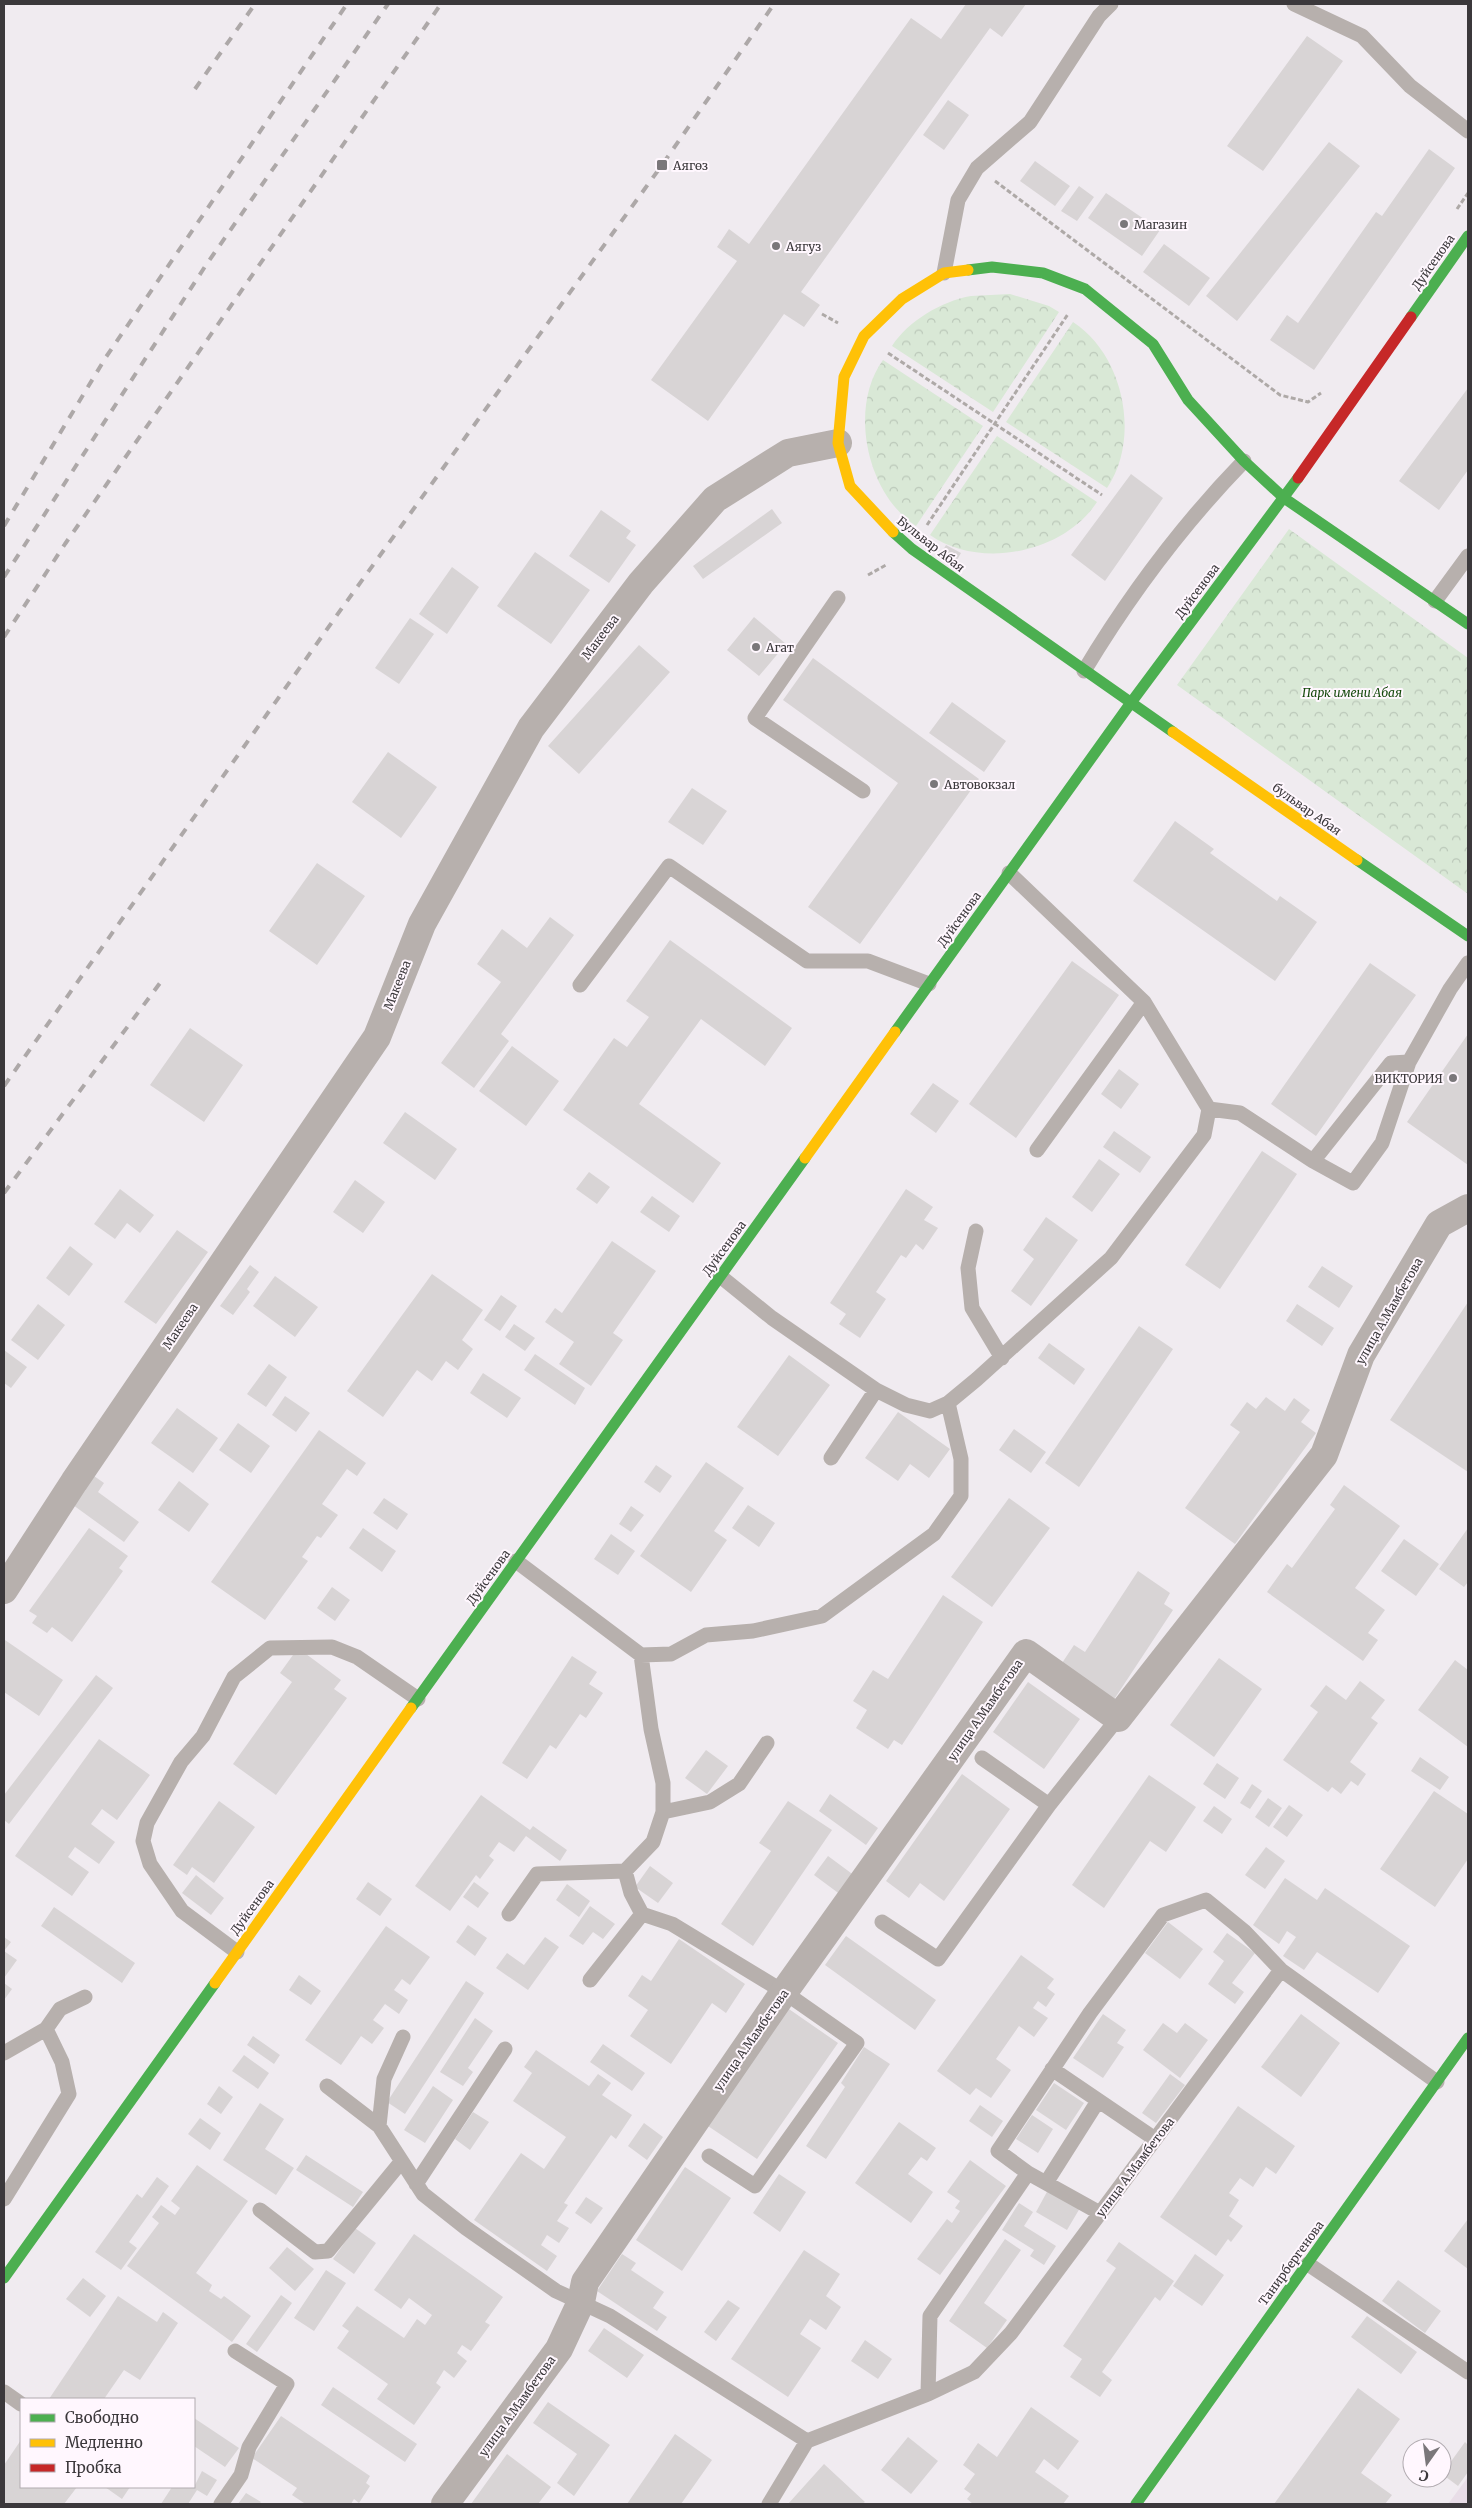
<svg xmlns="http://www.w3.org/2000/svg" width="1472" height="2508" font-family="Merriweather,serif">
<defs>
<pattern id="park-crowns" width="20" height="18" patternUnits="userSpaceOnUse" patternTransform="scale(1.25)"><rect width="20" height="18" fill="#d9e8d6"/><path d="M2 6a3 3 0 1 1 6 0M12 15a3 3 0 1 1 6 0" fill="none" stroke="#bbc8b9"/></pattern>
</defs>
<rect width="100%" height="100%" fill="#f0ebf0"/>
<!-- built -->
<path fill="#e8dde7" d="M1468,2477V2504H1448Z"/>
<!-- park -->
<path fill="url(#park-crowns)" d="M1010,294L1049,306L1059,312L993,412L892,346C908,321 942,301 971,296C984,295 997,295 1010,294Z
M1073,322C1124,355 1141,438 1107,488L1006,422Z
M883,360L983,426L916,526C867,494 848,408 883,360Z
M997,436L1097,502C1064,553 980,570 930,535Z
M1289,529L1468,658V894L1177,685Z"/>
<!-- building -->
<path fill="#d8d4d5" d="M966,4H1026L1002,37L990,28L801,292L820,305L804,327L784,314L708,421L651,380L737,261L717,247L729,229L749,244L911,18L941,39Z
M1307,36L1343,61L1263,171L1227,146Z
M948,100L969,115L944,150L923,135Z
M1329,142L1360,166L1237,321L1206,296Z
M1429,149L1455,168L1314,370L1270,340L1287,315L1298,323L1376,212L1382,216Z
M1035,161L1070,186L1055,206L1020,181Z
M1079,186L1094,197L1077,221L1061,211Z
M1106,193L1160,230L1142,256L1088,218Z
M1164,244L1210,278L1189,306L1143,272Z
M1468,388V470L1439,510L1399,481Z
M1131,474L1163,498L1105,581L1071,555Z
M772,509L782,523L703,579L693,566Z
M601,510L631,531L626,538L636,545L609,583L569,556Z
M946,545L961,553L954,565L939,557Z
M535,552L590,590L551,644L497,606Z
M452,567L479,587L447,634L419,614Z
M754,617L786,644L759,676L727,650Z
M410,618L434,634L399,684L375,668Z
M639,645L670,672L579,774L548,746Z
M813,658L979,779L860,944L808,907L898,783L783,700Z
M952,702L1006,741L984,772L929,733Z
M388,752L437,787L401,838L352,802Z
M692,788L727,811L703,845L668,822Z
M1175,821L1214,849L1210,853L1277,901L1280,896L1317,922L1275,981L1133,881Z
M317,863L365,896L317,965L269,931Z
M550,917L574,935L501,1034L509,1041L474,1088L441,1063L501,982L477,964L502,929L527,948Z
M670,940L792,1028L765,1066L701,1019L639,1104L721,1163L693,1203L563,1110L614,1038L627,1047L649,1017L626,1001Z
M1072,961L1119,995L1016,1138L969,1104Z
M1370,963L1416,995L1316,1136L1271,1104Z
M190,1028L243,1065L204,1122L150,1085Z
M1468,1034V1165L1407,1122Z
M512,1046L559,1081L526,1126L479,1091Z
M1119,1069L1139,1084L1121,1109L1101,1094Z
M933,1083L959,1101L936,1133L910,1114Z
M405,1112L457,1149L435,1180L383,1143Z
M1114,1131L1151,1157L1140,1173L1103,1147Z
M1262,1151L1297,1174L1220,1289L1185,1265Z
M1099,1159L1120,1174L1092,1212L1072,1197Z
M589,1172L610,1187L597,1204L576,1189Z
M355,1180L385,1202L363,1233L333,1212Z
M120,1189L154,1215L140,1233L127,1223L115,1239L94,1224Z
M906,1189L933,1207L924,1220L938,1228L923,1250L916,1244L906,1258L901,1255L876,1292L886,1299L860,1338L839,1324L846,1314L830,1303Z
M652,1196L680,1216L669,1232L640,1212Z
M1046,1217L1078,1240L1031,1306L1011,1291L1034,1259L1023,1250Z
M177,1230L208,1252L156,1324L124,1302Z
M612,1241L656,1271L613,1333L623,1340L591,1386L559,1364L574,1342L545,1322L555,1308L562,1313Z
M70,1246L93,1264L69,1296L46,1278Z
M250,1265L259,1272L247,1289L250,1292L233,1315L220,1306Z
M1322,1266L1353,1286L1339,1308L1308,1287Z
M432,1274L483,1310L462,1340L473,1349L458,1370L446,1361L432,1381L417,1370L383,1417L347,1391Z
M275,1276L318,1307L295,1337L253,1306Z
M501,1295L517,1306L500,1331L484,1320Z
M1468,1302V1472L1390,1420Z
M38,1304L65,1325L38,1360L11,1340Z
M1297,1304L1334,1328L1322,1346L1286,1321Z
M514,1324L535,1338L525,1351L505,1337Z
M1139,1326L1173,1349L1079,1487L1045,1463Z
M1049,1343L1085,1369L1074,1385L1038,1358Z
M4,1350L27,1367L11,1388L4,1383Z
M535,1354L585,1388L575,1405L524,1370Z
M789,1355L830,1385L778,1456L737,1427Z
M269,1364L287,1377L266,1407L247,1394Z
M483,1373L521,1398L507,1418L470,1393Z
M285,1396L310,1413L296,1432L272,1415Z
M1266,1397L1285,1411L1294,1398L1310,1410L1301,1422L1316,1433L1235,1544L1185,1508L1240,1432L1230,1425L1247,1402L1256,1409Z
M177,1408L218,1438L193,1473L151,1443Z
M898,1412L950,1449L929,1478L910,1464L898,1481L865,1458Z
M238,1423L270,1446L251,1473L219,1450Z
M1014,1429L1046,1452L1031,1473L999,1450Z
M319,1430L366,1463L357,1476L347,1469L322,1504L338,1515L321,1538L317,1536L302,1557L308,1561L265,1620L211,1582Z
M706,1462L744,1488L714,1531L727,1540L691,1592L640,1556Z
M656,1465L672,1476L660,1493L644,1482Z
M94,1476L104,1483L98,1492L139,1522L124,1542L73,1505Z
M179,1481L209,1504L189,1532L158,1510Z
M1344,1485L1400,1526L1355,1588L1385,1610L1368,1633L1378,1640L1363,1661L1267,1592L1287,1564L1292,1568L1335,1509L1330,1505Z
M384,1498L408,1514L397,1530L373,1513Z
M1009,1498L1050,1528L992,1607L951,1577Z
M748,1505L775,1523L759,1547L732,1528Z
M631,1506L644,1515L631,1532L619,1524Z
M89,1528L128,1556L119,1568L123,1571L72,1642L52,1627L47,1633L32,1623L37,1616L29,1611Z
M363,1528L396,1551L382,1572L349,1548Z
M1468,1528V1582L1464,1587L1439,1569Z
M611,1534L635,1551L618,1575L594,1559Z
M1404,1539L1439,1564L1416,1596L1381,1571Z
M1138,1571L1170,1593L1164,1604L1173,1610L1113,1701L1060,1666L1074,1645L1085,1652Z
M332,1587L350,1600L335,1621L317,1608Z
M943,1595L983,1622L902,1745L894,1740L888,1749L856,1728L867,1710L853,1701L873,1670L888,1679Z
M5,1640L63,1680L39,1716L4,1692Z
M298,1648L341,1680L334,1689L347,1698L276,1795L233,1764L292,1682L280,1673Z
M572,1656L597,1672L589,1684L603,1693L586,1718L580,1714L556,1749L550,1745L527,1779L502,1763Z
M1219,1658L1262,1689L1214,1757L1170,1725Z
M1455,1660L1468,1670V1747L1418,1710Z
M96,1675L113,1688L9,1824L4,1820V1795Z
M1360,1681L1385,1700L1371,1718L1378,1723L1350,1762L1366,1774L1358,1786L1351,1781L1341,1794L1332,1787L1328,1792L1283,1760L1318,1712L1310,1706L1326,1685L1346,1700Z
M1028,1682L1080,1719L1044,1769L993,1732Z
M99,1739L150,1775L117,1820L102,1809L91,1824L115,1842L99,1864L75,1847L68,1857L89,1872L72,1896L15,1856Z
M706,1750L728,1766L707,1794L685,1778Z
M1420,1757L1449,1777L1440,1790L1411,1771Z
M1217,1763L1239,1778L1225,1799L1203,1784Z
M962,1774L1010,1809L944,1901L920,1883L909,1898L886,1881Z
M1149,1775L1196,1807L1166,1852L1150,1841L1104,1908L1072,1885Z
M1252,1784L1262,1791L1250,1809L1240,1803Z
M1434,1791L1468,1814V1859L1435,1907L1380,1869Z
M830,1794L878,1828L866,1845L819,1811Z
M481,1795L530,1830L533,1826L567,1850L560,1861L526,1836L514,1852L499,1842L489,1856L494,1860L480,1879L476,1875L450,1911L415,1886Z
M1268,1798L1282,1808L1269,1827L1255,1817Z
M219,1801L255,1827L214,1883L192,1867L187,1875L173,1865Z
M788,1801L832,1830L753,1946L721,1924L771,1851L759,1843Z
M1289,1805L1303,1815L1287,1837L1273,1827Z
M1214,1806L1232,1819L1222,1834L1203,1821Z
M1266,1847L1285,1861L1265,1889L1245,1875Z
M828,1856L855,1876L841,1895L814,1875Z
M650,1866L673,1883L658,1903L635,1887Z
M196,1875L224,1898L211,1915L182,1893Z
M1285,1878L1317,1900L1325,1888L1410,1946L1378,1993L1317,1952L1304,1970L1283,1956L1296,1937L1287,1931L1279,1944L1253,1925Z
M368,1882L392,1899L380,1916L356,1899Z
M474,1882L489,1893L478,1908L463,1897Z
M567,1884L590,1901L579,1917L556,1900Z
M590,1906L615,1924L603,1939L593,1932L583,1945L569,1936Z
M54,1907L135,1963L122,1983L41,1926Z
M1168,1922L1203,1949L1180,1979L1145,1953Z
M468,1925L487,1938L475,1956L456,1942Z
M386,1926L430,1957L410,1985L402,1979L394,1990L408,2000L399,2014L385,2004L373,2020L384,2028L372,2044L361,2036L341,2065L305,2040Z
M1227,1933L1255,1953L1232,1983L1244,1992L1235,2004L1208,1984L1224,1961L1213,1952Z
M846,1936L936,2000L915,2030L825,1965Z
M4,1937L11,1942L4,1951L17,1960L4,1978Z
M545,1937L559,1947L528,1990L496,1968L507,1953L524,1965Z
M679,1939L745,1984L726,2013L712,2003L671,2064L630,2036L648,2010L628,1996L642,1975L651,1981Z
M1021,1955L1054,1979L1047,1988L1055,1994L1046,2007L1038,2001L1033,2008L1048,2018L1034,2037L1019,2026L996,2059L1011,2070L991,2098L976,2088L970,2095L937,2071Z
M299,1975L321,1991L311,2005L289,1990Z
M466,1981L484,1993L405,2114L387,2102Z
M4,1983L12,1989L4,2000Z
M786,2007L838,2043L757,2159L705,2124Z
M1103,2014L1126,2030L1117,2043L1124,2047L1103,2078L1073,2058Z
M1301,2014L1340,2043L1301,2097L1261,2067Z
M475,2018L493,2031L468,2068L473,2072L463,2086L440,2072Z
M1163,2023L1177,2033L1185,2023L1208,2040L1180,2078L1143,2050Z
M253,2036L280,2055L274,2064L247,2045Z
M603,2044L645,2073L632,2091L590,2062Z
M864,2047L890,2064L826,2159L806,2146L845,2087L841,2083Z
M536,2050L589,2086L598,2074L611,2083L602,2095L632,2115L616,2139L611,2135L564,2203L568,2205L557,2221L569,2228L559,2243L547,2235L541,2245L557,2256L547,2271L474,2220L521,2153L544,2169L566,2137L513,2101L532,2073L524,2067Z
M244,2055L269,2073L258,2089L232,2071Z
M1170,2074L1185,2085L1156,2123L1142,2113Z
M1054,2083L1084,2103L1066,2130L1036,2110Z
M219,2086L233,2097L221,2114L207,2104Z
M433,2086L453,2100L425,2143L404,2130Z
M260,2103L284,2119L265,2149L294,2168L276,2195L223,2160Z
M980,2105L1003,2121L992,2137L969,2121Z
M1238,2106L1295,2146L1276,2174L1266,2167L1253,2187L1240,2178L1229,2193L1239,2200L1229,2216L1243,2226L1231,2242L1228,2239L1216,2256L1160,2217Z
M473,2112L489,2122L470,2150L455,2139Z
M1032,2115L1053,2129L1038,2153L1016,2139Z
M200,2118L221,2133L210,2150L188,2134Z
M899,2122L936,2148L927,2161L921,2157L908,2174L933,2192L911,2223L855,2183Z
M644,2123L663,2137L647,2160L628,2146Z
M306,2155L363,2192L353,2207L296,2170Z
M970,2160L1006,2186L940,2275L917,2259L947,2219L952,2223L960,2211L955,2208L960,2201L947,2192Z
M197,2165L248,2201L196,2273L212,2285L209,2291L221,2299L224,2296L251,2316L232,2342L127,2266L159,2223L152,2217L161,2205L175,2215L180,2208L171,2201Z
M685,2167L731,2198L682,2271L636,2240Z
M779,2174L806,2192L780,2232L753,2213Z
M157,2177L169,2186L129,2242L137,2248L121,2270L95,2252L137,2194L142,2198Z
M1048,2190L1080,2208L1067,2230L1036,2212Z
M586,2197L603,2208L591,2224L575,2213Z
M1019,2203L1033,2212L1024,2226L1056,2246L1044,2265L1030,2256L1034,2250L1002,2230Z
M1468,2219V2269L1444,2251Z
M355,2228L376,2243L354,2274L333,2259Z
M414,2234L503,2297L485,2322L490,2325L471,2351L462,2345L457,2353L467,2361L454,2378L444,2370L436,2383L441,2387L414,2425L377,2399L388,2384L337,2348L349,2331L342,2326L357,2306L404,2338L417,2319L425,2325L432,2315L409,2298L401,2309L374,2290Z
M1005,2239L1021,2250L984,2303L1007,2320L987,2348L949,2321Z
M1119,2242L1174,2281L1160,2301L1155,2297L1102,2372L1112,2380L1100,2397L1070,2377L1082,2359L1063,2346L1116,2268L1106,2261Z
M287,2247L314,2269L295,2291L269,2268Z
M804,2250L840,2274L826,2296L841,2307L826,2330L810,2319L800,2334L821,2348L788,2397L731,2359Z
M622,2254L636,2263L631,2270L664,2292L653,2308L667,2317L657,2331L597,2291Z
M1195,2254L1224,2275L1202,2306L1173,2286Z
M326,2270L346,2283L314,2331L294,2318Z
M83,2278L106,2296L90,2317L66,2299Z
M1398,2280L1441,2311L1425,2333L1382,2301Z
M281,2295L292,2303L257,2352L246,2344Z
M118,2296L157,2322L163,2312L178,2323L140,2380L124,2370L104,2399H49Z
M728,2300L740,2308L716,2341L704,2332Z
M1367,2316L1417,2352L1401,2374L1351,2337Z
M604,2328L644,2355L627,2378L588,2351Z
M865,2340L892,2359L878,2379L851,2361Z
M333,2387L417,2444L405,2462L321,2405Z
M1358,2388L1400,2419L1361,2473L1392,2495L1385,2504H1274Z
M548,2402L610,2445L574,2496L557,2483L577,2454L533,2423Z
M1031,2407L1079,2441L1058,2470L1044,2459L1035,2472L1069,2496L1063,2504H973L967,2499L971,2494L964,2489L975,2474L963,2465L978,2443L997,2457Z
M281,2416L370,2476L366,2483L370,2486L359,2503L354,2499L351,2504H303L304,2503L292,2495L297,2488L252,2458Z
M194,2418L239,2448L225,2467L194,2446Z
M675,2434L712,2460L681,2504H627Z
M908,2437L938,2461L911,2494L881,2470Z
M21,2440V2487H77L64,2504H4V2465Z
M1465,2442L1468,2445V2472L1458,2486L1442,2474Z
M507,2454L551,2487L538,2504H471Z
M824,2464L865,2502L862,2504H788Z
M202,2471L217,2480L207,2496L197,2490L188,2504H161L172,2487H194Z
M105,2487H130L122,2499Z
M246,2493L261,2502L259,2504H238Z"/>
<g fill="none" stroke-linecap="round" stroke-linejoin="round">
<!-- path -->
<path stroke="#aea9a7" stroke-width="3" stroke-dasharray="5 2.5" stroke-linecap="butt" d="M995,181L1280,395L1308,402L1321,393
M1457,209L1468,193
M822,314L838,323
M888,353L1102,495
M927,525L1068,314
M868,575L886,565"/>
<!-- lane -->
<path stroke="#b7b0ad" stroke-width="15" d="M1294,4L1362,36L1410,86L1468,131
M944,273L958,200L977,168L1030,122L1099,16L1111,4
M838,598L755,718L863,791
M1435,601L1468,556
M1084,671C1129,596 1183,524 1244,461
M580,985L669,866L807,961H868L929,984
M1209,1109L1240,1113L1313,1161L1353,1183L1382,1143L1409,1062L1450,989L1468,963
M1037,1150L1144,1002
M1313,1161L1391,1063L1409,1062
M976,1231L968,1268L972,1308L1002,1358
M720,1276L772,1318L876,1390L906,1405L930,1411L948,1403L977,1379L1111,1258L1204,1135L1209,1109L1144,1002L1009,873
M831,1458L876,1390
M641,1655L671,1654L706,1635L753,1631L822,1616L934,1534L961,1496V1459L948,1403
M982,1758L1049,1805
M663,1812L710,1802L739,1784L767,1743
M625,1871L631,1893L642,1914L672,1924L784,1992L857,2043L755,2186L709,2156
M509,1914L537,1874L625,1871L653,1842L663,1812V1783L651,1729L641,1655L516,1561
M882,1922L938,1959L1049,1805L1118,1718
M237,1952L182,1911L150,1864L143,1841L147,1823L181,1762L203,1736L234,1677L270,1648L332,1647L357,1657L418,1699
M590,1980L642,1914
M4,2053L46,2029L60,2009L85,1997
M1052,2069L1155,2139
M327,2086L379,2126L423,2194L466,2228L556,2291L610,2316L807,2441L928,2394L974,2372L1011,2333L1281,1970L1437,2082
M379,2126L384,2079L403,2037
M1046,2183L1098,2101
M416,2184L505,2049
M4,2199L69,2094L62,2062L46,2029
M260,2210L315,2252L328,2251L401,2162
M1100,2213L1028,2173L998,2151L1090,2013L1163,1915L1206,1900L1244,1931L1281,1970
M1308,2264L1468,2372
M4,2392L21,2404
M928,2394L930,2316L1028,2173
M221,2504L241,2475L249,2447L287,2384L235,2351
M769,2504L807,2441"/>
<!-- street -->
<path stroke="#b7b0ad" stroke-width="28" d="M4,1590L74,1482L377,1037L422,924L531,728L641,583L715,499L788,453L838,443
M445,2504L559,2349L581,2302L585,2282L784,1992L1026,1653L1118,1718L1324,1455L1361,1355L1439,1224L1468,1208"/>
<!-- fast -->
<path stroke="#4caf50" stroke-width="11" d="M968,270L992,267L1043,273L1085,289L1153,344L1188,400L1244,461L1284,498L1468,624
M1411,317L1468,236
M893,532L912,549L1173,732
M1357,860L1468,936
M895,1032L1130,704L1298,478
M411,1708L805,1158
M4,2278L215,1983
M1136,2504L1468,2038"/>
<!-- slow -->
<path stroke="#ffc107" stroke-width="11" d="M893,532L850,486L838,443L844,377L864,336L902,299L944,273L968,270
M1173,732L1357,860
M805,1158L895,1032
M215,1983L411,1708"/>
<!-- jam -->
<path stroke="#c62828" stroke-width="11" d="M1298,478L1411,317"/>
<!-- rail -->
<path stroke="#ada8a8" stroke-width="4" stroke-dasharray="9 9" stroke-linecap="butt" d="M195,89L255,4
M4,526L106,357L347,4
M4,577L206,265L388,4
M4,637L65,544L441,4
M4,1086L342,608L662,165L774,4
M4,1193L160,983"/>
</g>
<!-- markers -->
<g fill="#7a777a" stroke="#fff7fe" stroke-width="2">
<rect x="656" y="159" width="12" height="12" rx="2.5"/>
<circle cx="1124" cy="224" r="5"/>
<circle cx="776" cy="246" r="5"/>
<circle cx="756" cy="647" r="5"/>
<circle cx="934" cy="784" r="5"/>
<circle cx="1453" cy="1078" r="5"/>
</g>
<g text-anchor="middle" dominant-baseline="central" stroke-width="4" stroke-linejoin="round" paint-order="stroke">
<!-- poi labels -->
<g font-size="12" fill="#3b383b" stroke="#fff7fe" text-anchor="start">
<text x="673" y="165">Аягөз</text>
<text x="1134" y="224">Магазин</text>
<text x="786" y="246">Аягуз</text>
<text x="766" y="647">Агат</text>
<text x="944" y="784">Автовокзал</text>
<text x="1443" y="1078" text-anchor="end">ВИКТОРИЯ</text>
</g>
<!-- street labels -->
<g font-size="12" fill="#3b383b" stroke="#fff7fe">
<text transform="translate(1433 262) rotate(-55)">Дуйсенова</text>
<text transform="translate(931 544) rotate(38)">Бульвар Абая</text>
<text transform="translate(1197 591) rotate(-53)">Дуйсенова</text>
<text transform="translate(600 637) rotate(-53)">Макеева</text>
<text transform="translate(1307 809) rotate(35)">бульвар Абая</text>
<text transform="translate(959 919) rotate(-54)">Дуйсенова</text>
<text transform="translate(397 985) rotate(-68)">Макеева</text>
<text transform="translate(724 1248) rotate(-54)">Дуйсенова</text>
<text transform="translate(1389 1311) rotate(-60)">улица А.Мамбетова</text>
<text transform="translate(180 1326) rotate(-56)">Макеева</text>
<text transform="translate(488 1577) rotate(-54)">Дуйсенова</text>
<text transform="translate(985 1710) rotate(-55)">улица А.Мамбетова</text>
<text transform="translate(252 1907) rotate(-54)">Дуйсенова</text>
<text transform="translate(751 2040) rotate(-55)">улица А.Мамбетова</text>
<text transform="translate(1135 2167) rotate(-53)">улица А.Мамбетова</text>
<text transform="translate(1291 2263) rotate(-54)">Танирбергенова</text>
<text transform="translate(517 2406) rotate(-54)">улица А.Мамбетова</text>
</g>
<!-- park labels -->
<g font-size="12" font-style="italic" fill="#14490b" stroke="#fff7fe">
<text x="1352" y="692">Парк имени Абая</text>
</g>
</g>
<!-- border -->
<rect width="1472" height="2508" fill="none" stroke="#3b383b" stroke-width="10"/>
<!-- legend -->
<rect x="20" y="2398" width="175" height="90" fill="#fff7fe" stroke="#b1abb0"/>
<rect x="30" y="2414" width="25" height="8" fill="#4caf50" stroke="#b1abb0"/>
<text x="65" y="2423" font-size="15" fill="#3b383b">Свободно</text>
<rect x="30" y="2439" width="25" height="8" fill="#ffc107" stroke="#b1abb0"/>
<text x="65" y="2448" font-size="15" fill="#3b383b">Медленно</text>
<rect x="30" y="2464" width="25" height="8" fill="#c62828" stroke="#b1abb0"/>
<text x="65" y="2473" font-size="15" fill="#3b383b">Пробка</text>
<!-- north arrow -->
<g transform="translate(1427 2463) rotate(194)"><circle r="24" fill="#fff7fe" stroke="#b1abb0"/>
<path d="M0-4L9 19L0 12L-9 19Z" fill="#7a777a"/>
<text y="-8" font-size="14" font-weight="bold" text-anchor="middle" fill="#3b383b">С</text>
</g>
</svg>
